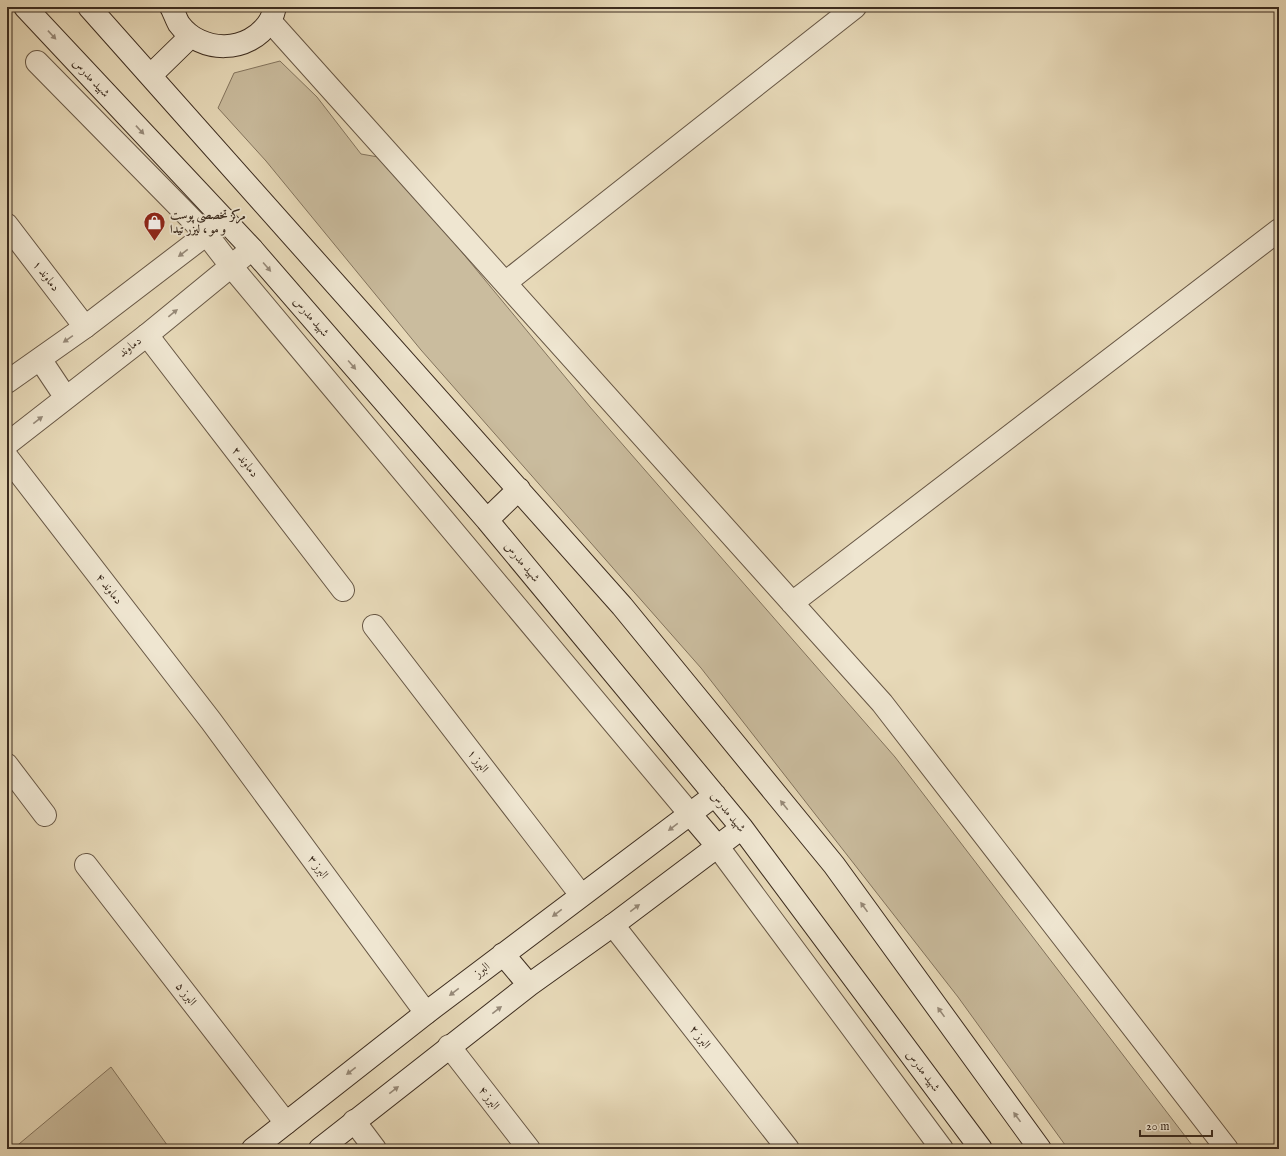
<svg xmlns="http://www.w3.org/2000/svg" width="1286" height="1156" font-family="'IM FELL English',Amiri,serif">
<rect width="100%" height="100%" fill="#e7d9b8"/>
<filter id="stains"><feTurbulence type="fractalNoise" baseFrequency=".005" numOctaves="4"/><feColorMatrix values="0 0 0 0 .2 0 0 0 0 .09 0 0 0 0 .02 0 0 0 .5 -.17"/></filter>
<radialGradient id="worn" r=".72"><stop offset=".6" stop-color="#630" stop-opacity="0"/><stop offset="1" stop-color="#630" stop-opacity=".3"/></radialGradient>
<!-- green -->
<path fill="#cabc9e" stroke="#83745e" d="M280,61L317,97L361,154L384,158L590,407L895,757L1195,1149H1068L958,997L701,668L421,350L266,161L218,108L234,73Z
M111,1067L170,1149H13Z"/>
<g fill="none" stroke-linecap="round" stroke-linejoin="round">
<defs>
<path id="minor" d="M270,21L882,703L1227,1149
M37,62L207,235
M7,225L85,327
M231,266L690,814
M505,283L855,7
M147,335L343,590
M7,457L211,721L426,1013
M792,603L1279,230
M374,626L581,895
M7,765L45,815
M718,847L942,1149
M86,865L286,1123
M613,925L788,1149
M449,1046L529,1149
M354,1121L375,1149"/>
<path id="tertiary" d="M207,235L231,266
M40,359L66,398
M7,382L85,327L225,220
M7,444L147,335L252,249"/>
<path id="secondary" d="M25,7L252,249L487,520L742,828L981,1149
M89,7L622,606L834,865L1040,1149
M171,7C174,12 176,19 179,24C201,54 249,54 270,21C272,17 274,12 275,7
M151,75L191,36
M487,520L519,489
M690,814L718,847
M503,954L529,985
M253,1149L426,1013L715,795
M320,1149L529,985L613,925L742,828"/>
</defs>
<!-- minor casing -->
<use href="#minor" stroke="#675745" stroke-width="24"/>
<!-- tertiary casing -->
<use href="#tertiary" stroke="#675745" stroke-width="24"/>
<!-- secondary casing -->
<use href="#secondary" stroke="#3c2c1f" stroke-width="24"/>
<!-- minor -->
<use href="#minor" stroke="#efe6d1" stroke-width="22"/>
<!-- tertiary -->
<use href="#tertiary" stroke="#efe6d1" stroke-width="22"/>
<!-- secondary -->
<use href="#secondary" stroke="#efe6d1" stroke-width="22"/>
</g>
<!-- one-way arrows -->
<defs><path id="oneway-solid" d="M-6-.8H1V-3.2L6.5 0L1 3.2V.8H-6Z"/></defs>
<g fill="#968978">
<use href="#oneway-solid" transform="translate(52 35) rotate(47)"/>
<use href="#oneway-solid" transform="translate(140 130) rotate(47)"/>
<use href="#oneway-solid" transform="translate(183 253) rotate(143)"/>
<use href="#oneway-solid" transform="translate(267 267) rotate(49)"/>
<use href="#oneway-solid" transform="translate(173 313) rotate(-39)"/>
<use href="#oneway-solid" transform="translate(68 339) rotate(145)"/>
<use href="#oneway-solid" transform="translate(352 365) rotate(49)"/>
<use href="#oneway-solid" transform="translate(38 420) rotate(-38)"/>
<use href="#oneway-solid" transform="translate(784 805) rotate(-129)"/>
<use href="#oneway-solid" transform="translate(673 827) rotate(143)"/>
<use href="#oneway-solid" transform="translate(864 907) rotate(-126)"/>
<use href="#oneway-solid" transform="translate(635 908) rotate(-37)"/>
<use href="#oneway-solid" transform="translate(557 913) rotate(143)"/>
<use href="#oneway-solid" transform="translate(454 992) rotate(143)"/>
<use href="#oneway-solid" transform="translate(497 1010) rotate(-38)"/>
<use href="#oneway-solid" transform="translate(941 1012) rotate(-126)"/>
<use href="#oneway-solid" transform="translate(351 1071) rotate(142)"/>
<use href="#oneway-solid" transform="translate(394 1090) rotate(-38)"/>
<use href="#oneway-solid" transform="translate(1017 1117) rotate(-126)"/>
</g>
<!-- icons -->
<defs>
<symbol id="shop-pin" viewBox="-11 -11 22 30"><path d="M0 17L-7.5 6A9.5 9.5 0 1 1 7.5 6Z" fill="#8f2418" stroke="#efe6d1"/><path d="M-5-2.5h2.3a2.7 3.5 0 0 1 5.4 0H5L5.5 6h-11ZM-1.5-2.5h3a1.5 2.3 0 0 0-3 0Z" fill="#fff"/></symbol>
</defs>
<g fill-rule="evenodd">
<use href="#shop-pin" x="142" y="210" width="25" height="34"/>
</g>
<g text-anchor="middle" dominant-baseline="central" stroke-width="3.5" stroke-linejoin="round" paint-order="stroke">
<!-- street labels -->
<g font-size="12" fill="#3c2c1f" stroke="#efe6d1">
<text transform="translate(91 78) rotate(47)">شهید مدرس</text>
<text transform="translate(46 276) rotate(52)">دماوند ۱</text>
<text transform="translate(311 317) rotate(49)">شهید مدرس</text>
<text transform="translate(130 347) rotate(-38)">دماوند</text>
<text transform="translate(245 462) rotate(52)">دماوند ۲</text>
<text transform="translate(522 562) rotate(50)">شهید مدرس</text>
<text transform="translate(109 589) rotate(52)">دماوند ۴</text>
<text transform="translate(478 761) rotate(52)">البرز ۱</text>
<text transform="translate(728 812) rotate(51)">شهید مدرس</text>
<text transform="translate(318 867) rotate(54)">البرز ۳</text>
<text transform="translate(482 970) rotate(-37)">البرز</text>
<text transform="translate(186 994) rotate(52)">البرز ۵</text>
<text transform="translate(700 1037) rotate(52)">البرز ۲</text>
<text transform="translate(923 1071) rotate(53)">شهید مدرس</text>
<text transform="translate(489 1098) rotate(52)">البرز ۴</text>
</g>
<!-- poi labels -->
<g font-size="12" font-weight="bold" fill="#3c2c1f" stroke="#efe6d1" text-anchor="start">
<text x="170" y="215">مرکز تخصصی پوست<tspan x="170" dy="14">و مو ، لیزر تیدا</tspan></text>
</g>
</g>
<!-- margin -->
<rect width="1286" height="1156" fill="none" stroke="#e7d9b8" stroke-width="24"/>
<rect x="8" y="8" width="1270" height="1140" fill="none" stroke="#3c2c1f" stroke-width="2"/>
<rect x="12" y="12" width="1262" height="1132" fill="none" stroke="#3c2c1f"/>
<!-- scale -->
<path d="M1140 1130v6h72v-6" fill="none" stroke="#3c2c1f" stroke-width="2"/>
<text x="1146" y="1130" font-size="12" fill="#3c2c1f" stroke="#efe6d1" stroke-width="3" paint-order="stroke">20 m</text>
<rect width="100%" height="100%" filter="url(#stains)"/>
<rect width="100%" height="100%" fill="url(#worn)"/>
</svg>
